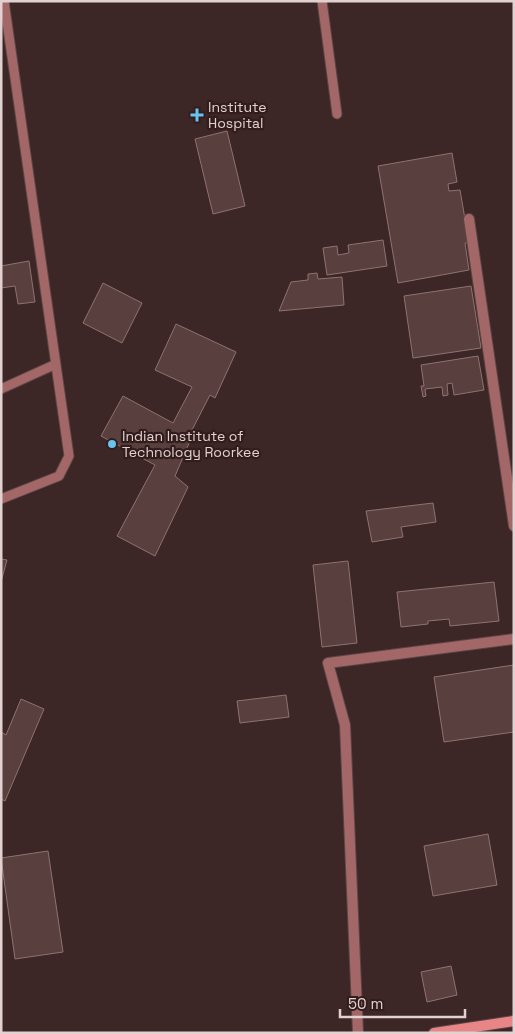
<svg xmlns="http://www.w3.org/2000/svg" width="515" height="1034" font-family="'Space Grotesk',sans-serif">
<rect width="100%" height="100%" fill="#3d2626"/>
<!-- building -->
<path fill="#59403f" stroke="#8e7271" d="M227,131L245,206L213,214L195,139Z
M452,153L457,182L448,184L449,191L460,190L469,242L465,243L469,270L398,283L378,166Z
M383,240L387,266L327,275L323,248L337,246L338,255L349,253L348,245Z
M29,261L35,302L18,304L15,286L1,288V266Z
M317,273L318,279L342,277L344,305L279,311L291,282L308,280V274Z
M103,283L142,303L122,343L83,323Z
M471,286L481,348L413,358L404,296Z
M176,324L236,352L215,398L210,395L191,432L193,434L175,476L188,487L155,556L117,536L155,465L101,436L123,396L173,423L192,387L155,370Z
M478,356L484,390L454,395L452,383L447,384L448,395L443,396L442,387L425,389L426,396L423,397L421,386H424L421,365Z
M433,503L436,522L401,527L403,537L372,542L366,511Z
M1,559L7,560L1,582Z
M348,561L357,643L322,647L313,565Z
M494,582L499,621L450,626L449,619L428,621V624L401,627L397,592Z
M514,665V732L444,742L434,677Z
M286,695L289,717L240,723L237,701Z
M21,699L44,709L5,801L1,799V732L6,735Z
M488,834L497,885L433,896L424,846Z
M48,851L63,952L15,959L1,858Z
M451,966L457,995L427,1002L421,972Z"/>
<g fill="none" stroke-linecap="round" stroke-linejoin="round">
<defs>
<path id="lane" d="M322,1L337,114
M1,389L56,364
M1,499L59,476L69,456L4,1"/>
<path id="street" d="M469,219L514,526
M358,1033L345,725L328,663L514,639"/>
<path id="secondary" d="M434,1033L514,1021"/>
</defs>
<!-- lane casing -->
<use href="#lane" stroke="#5b4545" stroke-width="11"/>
<!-- street casing -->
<use href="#street" stroke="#5b4545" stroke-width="12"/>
<!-- secondary casing -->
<use href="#secondary" stroke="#5b4545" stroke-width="12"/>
<!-- lane -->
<use href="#lane" stroke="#a46767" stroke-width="9"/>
<!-- street -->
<use href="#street" stroke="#a46767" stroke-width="10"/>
<!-- secondary -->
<use href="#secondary" stroke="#e88687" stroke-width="10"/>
</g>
<!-- markers -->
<g fill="#66c4ef" stroke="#331c1c" stroke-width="2">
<path d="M194.5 107.5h5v5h5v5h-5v5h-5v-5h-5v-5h5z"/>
<circle cx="112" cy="444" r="5"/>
</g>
<g text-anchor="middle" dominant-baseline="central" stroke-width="4.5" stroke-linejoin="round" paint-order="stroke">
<!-- poi labels -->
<g font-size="14" fill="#e1d1d0" stroke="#331c1c" text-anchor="start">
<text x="208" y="107">Institute<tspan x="208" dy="16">Hospital</tspan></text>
<text x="122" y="436">Indian Institute of<tspan x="122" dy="16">Technology Roorkee</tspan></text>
</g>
</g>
<!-- border -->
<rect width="515" height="1034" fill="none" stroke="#e1d1d0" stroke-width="5"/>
<!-- scale -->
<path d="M340 1009v8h125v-8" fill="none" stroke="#e1d1d0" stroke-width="2.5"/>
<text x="348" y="1009" font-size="15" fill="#e1d1d0" stroke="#331c1c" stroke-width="4" paint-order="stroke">50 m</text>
</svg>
